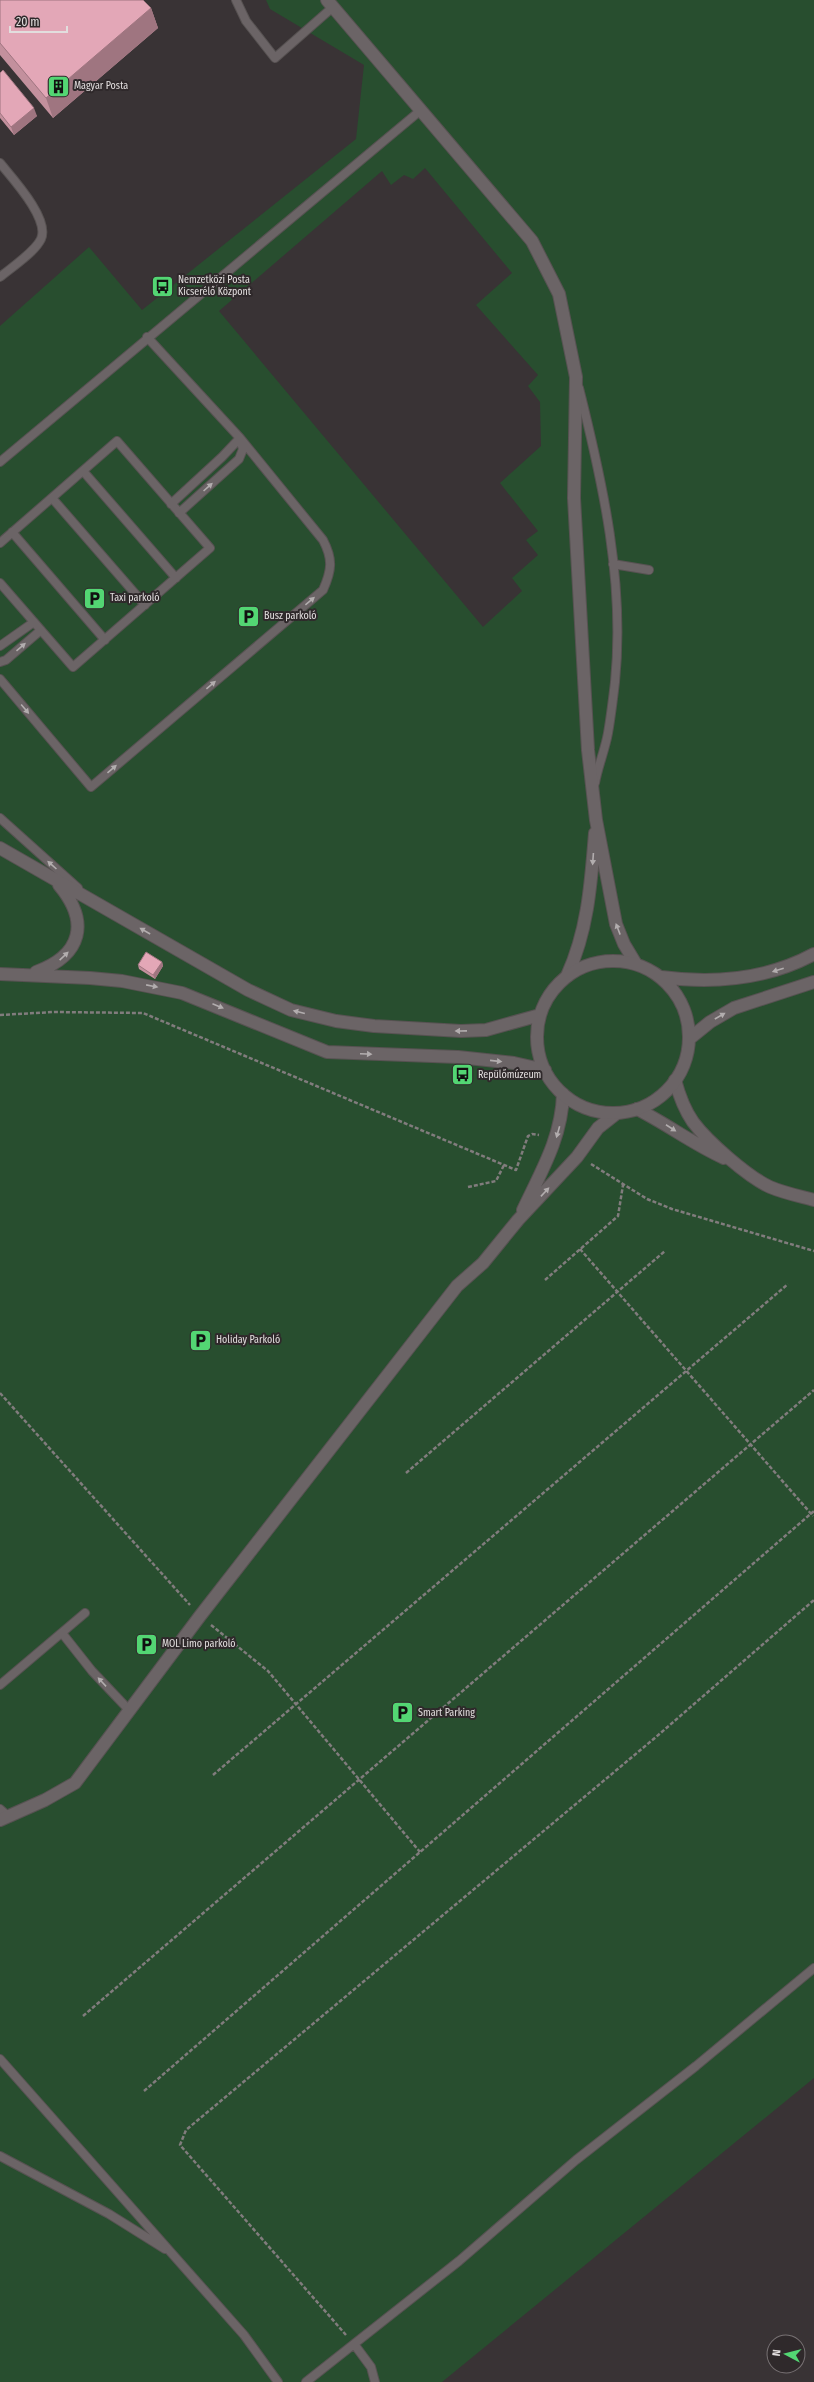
<svg xmlns="http://www.w3.org/2000/svg" width="814" height="2382" font-family="'Fira Sans Condensed',sans-serif">
<rect width="100%" height="100%" fill="#393335"/>
<!-- green -->
<path fill="#284e2f" fill-rule="evenodd" d="M266,0H814V2078L442,2382H0V326L89,247L142,310L356,139L364,65L270,9ZM425,168L512,273L476,305L538,375L528,386L540,402L541,446L500,483L538,531L526,540L538,555L512,578L522,591L483,627L219,311L382,171L391,185L404,175L413,179Z"/>
<g fill="none" stroke-linecap="round" stroke-linejoin="round">
<defs>
<path id="service" d="M236,0L246,21L275,58L333,7
M0,163C13,179 50,219 41,239C35,252 11,268 0,277
M579,388C603,484 625,583 615,682C613,699 611,716 608,733C605,750 598,766 595,783
M0,462L421,110
M83,471L176,578
M52,498L145,605
M171,504L222,457L240,438
M179,513L239,459L243,449L240,439
M12,532L105,640
M0,543L117,441L210,548L73,667L0,583
M613,564L649,570
M0,646L34,622
M0,662L6,660L41,630
M0,679L91,787L323,590C332,570 333,559 323,540L240,438L147,337
M0,818L78,888
M62,1633L92,1671L129,1710
M0,1685L85,1613
M0,1809L8,1816
M0,2059L244,2335L278,2382
M0,2156L109,2214L165,2249
M354,2344L371,2367L375,2382
M306,2382L459,2261L576,2160L696,2066L814,1968"/>
<path id="minor" d="M327,0L532,241L559,294L576,377L574,498L588,750L596,820L616,924L624,944L636,964
M567,976C588,930 591,883 595,833
M675,1080C679,1095 684,1109 693,1122C708,1142 748,1177 770,1187C784,1193 799,1196 814,1200
M637,1109C667,1124 693,1144 724,1158
M523,1210C541,1172 562,1137 563,1094
M0,1820L45,1800L75,1783L200,1616L457,1286L483,1263L518,1220L577,1157L598,1128L617,1113"/>
<path id="tertiary" d="M0,848L248,990L291,1010L336,1021L374,1026L461,1031L486,1030L540,1015
M537 1037a76 76 0 1 1 152 0a76 76 0 1 1-152 0Z
M36,972C82,955 90,922 59,885
M0,974L90,978L122,981L182,993L327,1052L458,1057L514,1063L545,1070
M661,977C714,984 766,980 814,954
M689,1039L710,1022L734,1008L814,982"/>
</defs>
<!-- service casing -->
<use href="#service" stroke="#575252" stroke-width="10"/>
<!-- minor casing -->
<use href="#minor" stroke="#575252" stroke-width="14"/>
<!-- tertiary casing -->
<use href="#tertiary" stroke="#575252" stroke-width="14"/>
<!-- path -->
<path stroke="#817c7d" stroke-width="2.5" stroke-dasharray="4 2" stroke-linecap="butt" d="M0,1015L54,1012L143,1013L516,1170L528,1136L532,1134L539,1135
M591,1164L647,1199L672,1209L814,1251
M468,1187L496,1181L504,1165
M580,1249L813,1516
M545,1280L618,1216L623,1185
M0,1393L190,1605
M406,1473L665,1251
M211,1625L268,1671L420,1852
M213,1775L788,1284
M83,2016L814,1390
M144,2091L814,1511
M346,2335L180,2145L186,2130L656,1737L814,1600"/>
<!-- service -->
<use href="#service" stroke="#6b6466" stroke-width="8"/>
<!-- minor -->
<use href="#minor" stroke="#6b6466" stroke-width="12"/>
<!-- tertiary -->
<use href="#tertiary" stroke="#6b6466" stroke-width="12"/>
</g>
<!-- wall -->
<path fill="#c3909d" d="M0,0L151,8L158,28L53,118L0,55Z
M0,73L37,116L14,135L0,118Z
M162,962L163,966L155,979L139,969L138,965Z"/>
<!-- shaded-wall -->
<path fill="#9f7580" d="M151,8L158,28L53,118L46,98Z
M34,108L37,116L14,135L11,127Z
M162,962L163,966L155,979L153,975Z"/>
<!-- building -->
<path fill="#e3a7b7" stroke="#9f7580" d="M0,0H143L151,8L46,98L0,43Z
M3,70L34,108L11,127L0,113V73Z
M146,952L162,962L153,975L138,965Z"/>
<!-- one-way arrows -->
<defs><path id="oneway-solid" d="M-6-.8H1V-3.2L6.5 0L1 3.2V.8H-6Z"/></defs>
<g fill="#b2adae">
<use href="#oneway-solid" transform="translate(208 487) rotate(-42)"/>
<use href="#oneway-solid" transform="translate(310 601) rotate(-40)"/>
<use href="#oneway-solid" transform="translate(21 647) rotate(-41)"/>
<use href="#oneway-solid" transform="translate(211 685) rotate(-40)"/>
<use href="#oneway-solid" transform="translate(25 709) rotate(50)"/>
<use href="#oneway-solid" transform="translate(112 769) rotate(-41)"/>
<use href="#oneway-solid" transform="translate(593 859) rotate(94)"/>
<use href="#oneway-solid" transform="translate(52 865) rotate(-138)"/>
<use href="#oneway-solid" transform="translate(618 929) rotate(-111)"/>
<use href="#oneway-solid" transform="translate(145 931) rotate(-150)"/>
<use href="#oneway-solid" transform="translate(64 956) rotate(-43)"/>
<use href="#oneway-solid" transform="translate(778 970) rotate(163)"/>
<use href="#oneway-solid" transform="translate(152 986) rotate(11)"/>
<use href="#oneway-solid" transform="translate(218 1006) rotate(23)"/>
<use href="#oneway-solid" transform="translate(299 1012) rotate(-166)"/>
<use href="#oneway-solid" transform="translate(720 1016) rotate(-30)"/>
<use href="#oneway-solid" transform="translate(461 1031) rotate(179)"/>
<use href="#oneway-solid" transform="translate(366 1054) rotate(3)"/>
<use href="#oneway-solid" transform="translate(496 1061) rotate(6)"/>
<use href="#oneway-solid" transform="translate(671 1128) rotate(33)"/>
<use href="#oneway-solid" transform="translate(558 1132) rotate(106)"/>
<use href="#oneway-solid" transform="translate(545 1192) rotate(-47)"/>
<use href="#oneway-solid" transform="translate(102 1682) rotate(-133)"/>
</g>
<!-- icons -->
<defs>
<symbol id="building-square" viewBox="-11 -11 22 22"><rect x="-9" y="-9" width="18" height="18" rx="4" fill="#53d673" stroke="#2f292b"/><path d="M-4-6H4V6H1V3H-1V6H-4ZM-2.5-4.3h1.7v1.8h-1.7ZM.8-4.3h1.7v1.8H.8ZM-2.5-1h1.7V.8h-1.7ZM.8-1h1.7V.8H.8Z" fill="#111"/></symbol>
<symbol id="bus-square" viewBox="-11 -11 22 22"><rect x="-9" y="-9" width="18" height="18" rx="4" fill="#53d673" stroke="#2f292b"/><path d="M-5-6H5V4H4V6H2V4H-2V6H-4V4H-5ZM-3.5-4V0h7V-4ZM-3.5 1.2v1.5H-2V1.2ZM2 1.2v1.5H3.5V1.2Z" fill="#111"/></symbol>
<symbol id="parking-square" viewBox="-11 -11 22 22"><rect x="-9" y="-9" width="18" height="18" rx="4" fill="#53d673" stroke="#2f292b"/><path d="M-3.5-5.5H1a3.5 3.5 0 0 1 0 7H-1V5.5H-3.5ZM-1-3.4V-.6H.8a1.4 1.4 0 0 0 0-2.8Z" fill="#111"/></symbol>
</defs>
<g fill-rule="evenodd">
<use href="#building-square" x="46" y="74" width="25" height="25"/>
<use href="#bus-square" x="150" y="274" width="25" height="25"/>
<use href="#parking-square" x="82" y="586" width="25" height="25"/>
<use href="#parking-square" x="236" y="604" width="25" height="25"/>
<use href="#bus-square" x="450" y="1062" width="25" height="25"/>
<use href="#parking-square" x="188" y="1328" width="25" height="25"/>
<use href="#parking-square" x="134" y="1632" width="25" height="25"/>
<use href="#parking-square" x="390" y="1700" width="25" height="25"/>
</g>
<g text-anchor="middle" dominant-baseline="central" stroke-width="4" stroke-linejoin="round" paint-order="stroke">
<!-- poi labels -->
<g font-size="10" fill="#e2dede" stroke="#2f292b" text-anchor="start">
<text x="74" y="86">Magyar Posta</text>
<text x="178" y="280">Nemzetközi Posta<tspan x="178" dy="12">Kicserélő Központ</tspan></text>
<text x="110" y="598">Taxi parkoló</text>
<text x="264" y="616">Busz parkoló</text>
<text x="478" y="1075">Repülőmúzeum</text>
<text x="216" y="1340">Holiday Parkoló</text>
<text x="162" y="1644">MOL Limo parkoló</text>
<text x="418" y="1713">Smart Parking</text>
</g>
</g>
<!-- north arrow -->
<g transform="translate(786 2354) rotate(277)"><circle r="19" fill="#2f292b" stroke="#777173"/>
<path d="M0-3L7 15L0 10L-7 15Z" fill="#53d673"/>
<text y="-6" font-size="11" font-weight="bold" text-anchor="middle" fill="#e2dede">N</text>
</g>
<!-- scale -->
<path d="M10 26v6h57v-6" fill="none" stroke="#e2dede" stroke-width="2"/>
<text x="16" y="26" font-size="12" fill="#e2dede" stroke="#2f292b" stroke-width="3" paint-order="stroke">20 m</text>
</svg>
